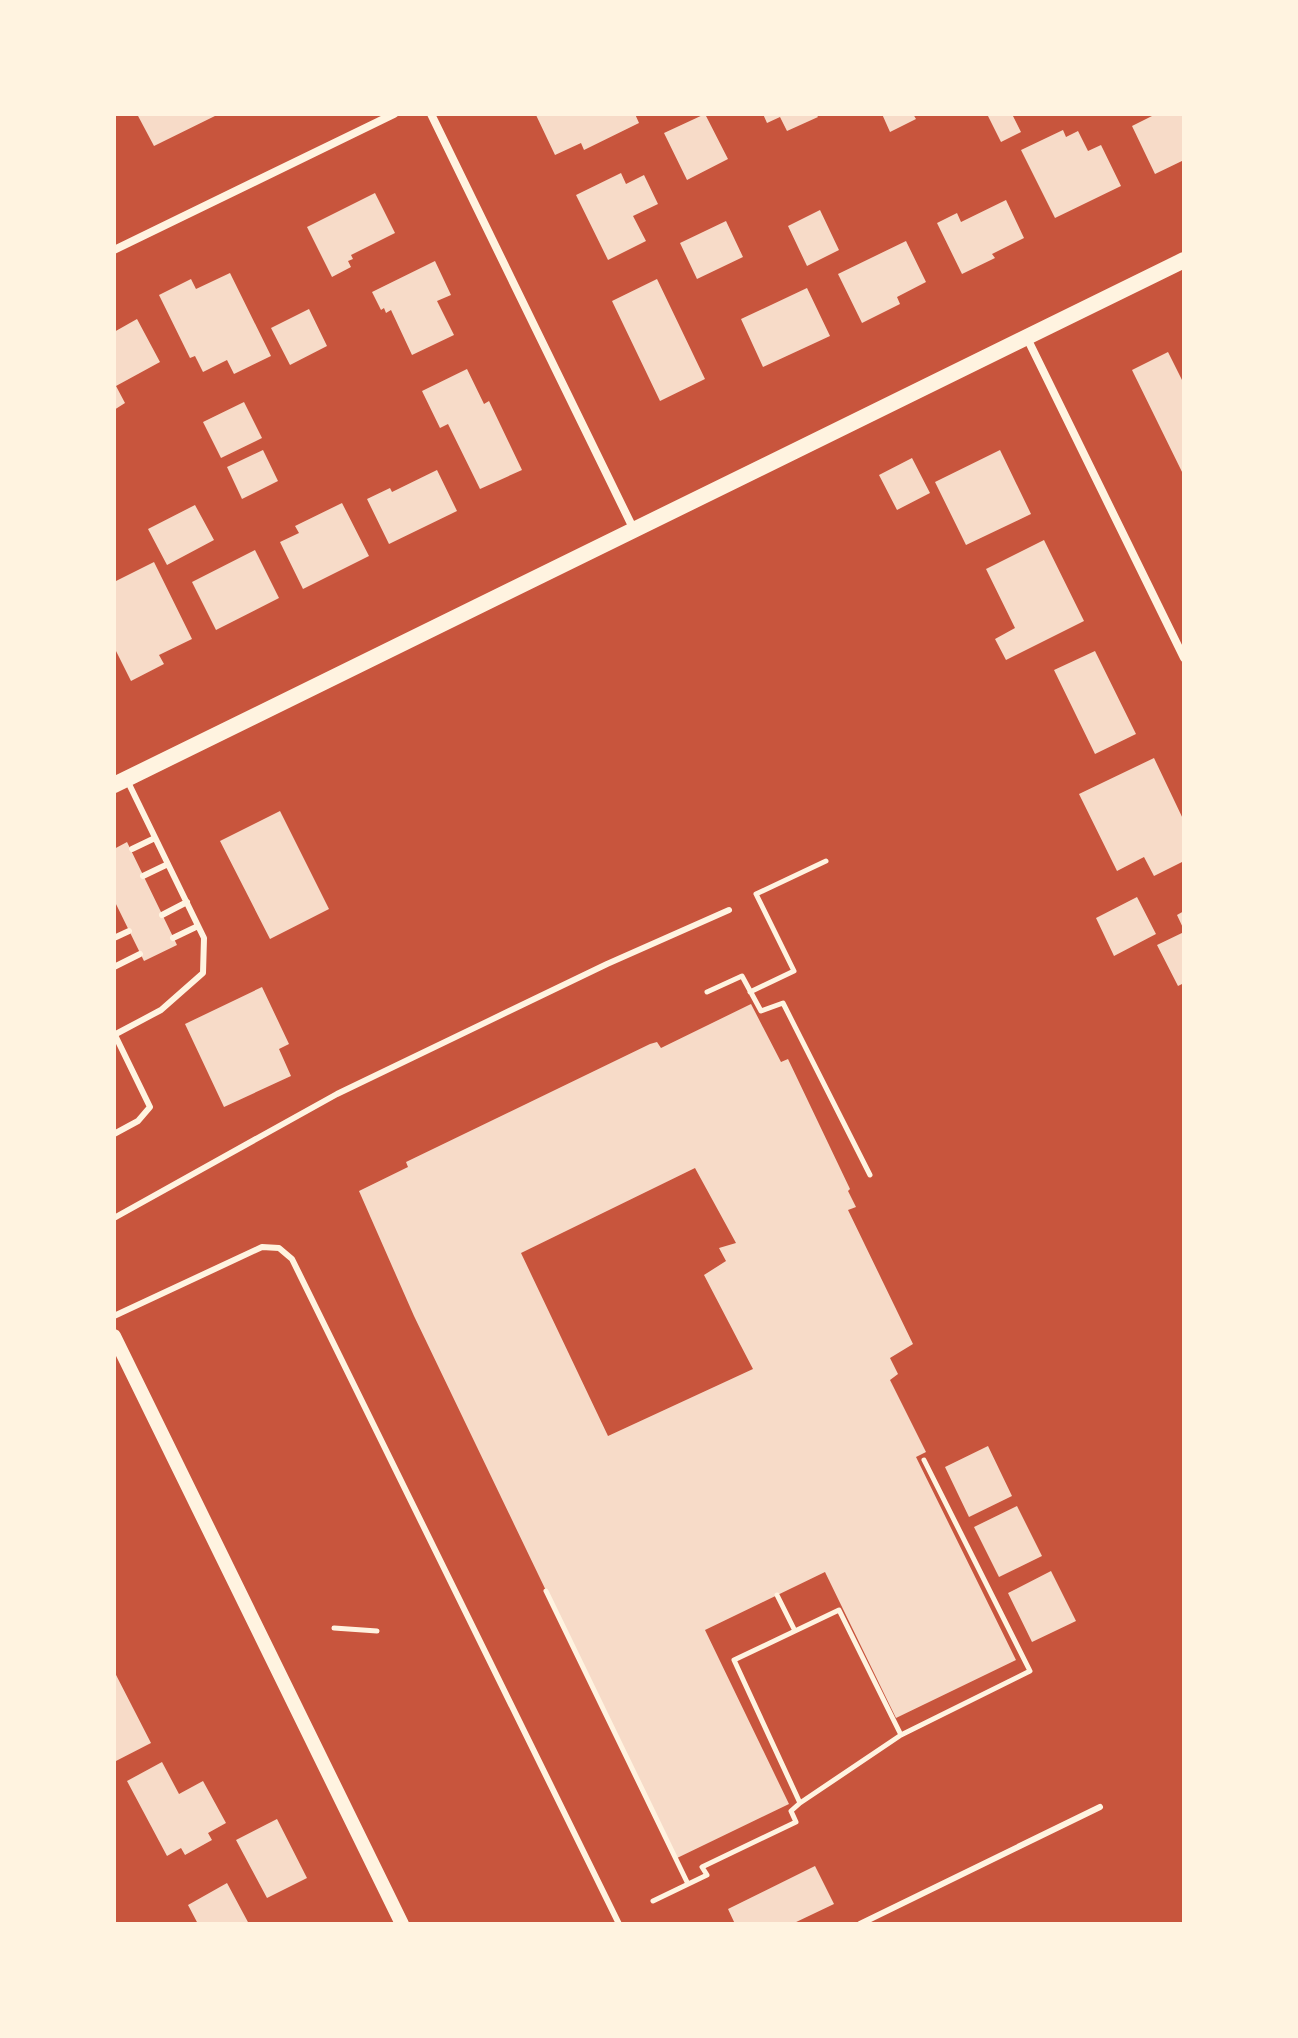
<svg xmlns="http://www.w3.org/2000/svg" width="1298" height="2038" font-family="'Public Sans',sans-serif">
<rect width="100%" height="100%" fill="#c8553d"/>
<!-- building -->
<path fill="#f7dbc8" fill-rule="evenodd" d="M137,114H219L154,146Z
M538,114H635L639,123L584,150L581,143L555,155L536,115Z
M705,114L728,159L687,180L664,133Z
M763,114H816L818,117L787,131L780,117L767,123Z
M882,114H913L916,119L890,132Z
M987,114H1012L1021,132L1001,142Z
M1151,114H1184V160L1155,174L1132,126L1152,116Z
M1063,130L1066,137L1078,131L1088,151L1101,145L1121,186L1055,218L1021,150Z
M621,173L626,184L644,175L658,204L633,216L646,241L608,260L576,195Z
M375,193L395,233L351,255L353,259L348,261L351,267L332,277L307,227Z
M1006,200L1024,238L992,254L995,258L962,274L937,223L957,213L961,222Z
M820,210L839,250L807,266L788,226Z
M726,221L743,257L697,279L680,243Z
M906,241L926,282L897,297L900,304L862,323L838,274Z
M435,261L451,295L437,301L454,335L412,355L391,310L386,313L384,308L381,310L372,292Z
M230,273L271,356L234,374L227,360L203,372L195,356L190,358L159,295L191,279L196,289Z
M657,279L705,379L660,401L612,301Z
M807,288L830,336L763,367L741,319Z
M309,309L327,346L290,365L271,328Z
M137,319L160,362L116,386L125,403L114,410V332Z
M1168,352L1184,384V476L1132,370Z
M467,369L484,404L489,401L522,470L480,489L448,424L440,428L422,391Z
M244,402L262,438L221,458L203,422Z
M263,450L278,481L242,499L227,467Z
M1000,450L1031,514L966,545L935,482Z
M912,458L930,493L897,510L879,475Z
M437,470L457,511L389,544L367,499L390,488L392,492Z
M342,503L369,556L303,589L280,542L299,533L295,526Z
M195,505L214,540L167,565L148,529Z
M1044,540L1084,621L1006,660L995,639L1015,628L986,569Z
M255,550L279,598L216,630L192,582Z
M154,562L192,639L159,655L164,664L131,681L114,647V582Z
M1095,651L1136,734L1095,754L1054,670Z
M1154,758L1184,821V861L1154,876L1144,857L1117,871L1079,794Z
M280,811L329,909L270,939L220,841Z
M127,842L177,945L144,961L114,900V849Z
M1137,897L1156,934L1114,956L1096,918Z
M1184,911V930L1177,915Z
M1184,932V983L1178,986L1157,945Z
M262,987L289,1044L279,1049L291,1076L224,1107L185,1024Z
M751,1004L781,1062L788,1059L850,1189L848,1191L856,1207L848,1210L913,1344L890,1358L898,1374L890,1380L926,1452L916,1457L1016,1660L896,1718L825,1572L705,1630L789,1804L675,1859L414,1316L359,1191L408,1167L406,1162L650,1044L657,1042L661,1048ZM695,1168L736,1243L719,1248L726,1261L704,1275L753,1369L608,1436L521,1253Z
M988,1446L1012,1496L969,1517L945,1467Z
M1017,1506L1042,1556L999,1577L974,1527Z
M1051,1571L1076,1621L1032,1642L1008,1593Z
M114,1671L151,1743L114,1762Z
M162,1762L179,1794L203,1781L226,1823L208,1833L212,1840L185,1855L181,1848L167,1856L127,1781Z
M277,1819L307,1878L267,1898L236,1840Z
M815,1866L834,1904L792,1924H735L728,1909Z
M227,1883L249,1924H198L188,1905Z"/>
<g fill="none" stroke-linecap="round" stroke-linejoin="round">
<!-- path -->
<path stroke="#fff3e0" stroke-width="5" d="M707,992L742,976L761,1011L783,1003L870,1175
M750,992L794,971L756,894L826,861
M546,1591L688,1884
M777,1595L795,1631
M334,1628L377,1631
M901,1735L1030,1671L924,1460
M653,1901L707,1875L702,1867L796,1822L791,1811L800,1803L734,1660L839,1610L901,1735L800,1803"/>
<!-- service -->
<path stroke="#fff3e0" stroke-width="6" d="M132,849L155,838
M143,876L168,864
M162,915L187,902
M114,938L129,931
M173,938L198,926
M114,967L140,954
M114,1033L150,1107L138,1121L114,1134
M114,1035L161,1010L203,973L204,938L128,782
M114,1218L337,1094L607,964L729,910
M114,1316L262,1247L279,1248L292,1259L619,1924
M860,1924L1100,1807"/>
<!-- minor -->
<path stroke="#fff3e0" stroke-width="8" d="M431,114L634,530
M114,250L394,114
M1027,338L1184,658"/>
<!-- tertiary -->
<path stroke="#fff3e0" stroke-width="14" d="M114,1336L402,1924"/>
<!-- secondary -->
<path stroke="#fff3e0" stroke-width="16" d="M114,785L1184,260"/>
</g>
<!-- border -->
<rect width="1298" height="2038" fill="none" stroke="#fff3e0" stroke-width="232"/>
</svg>
